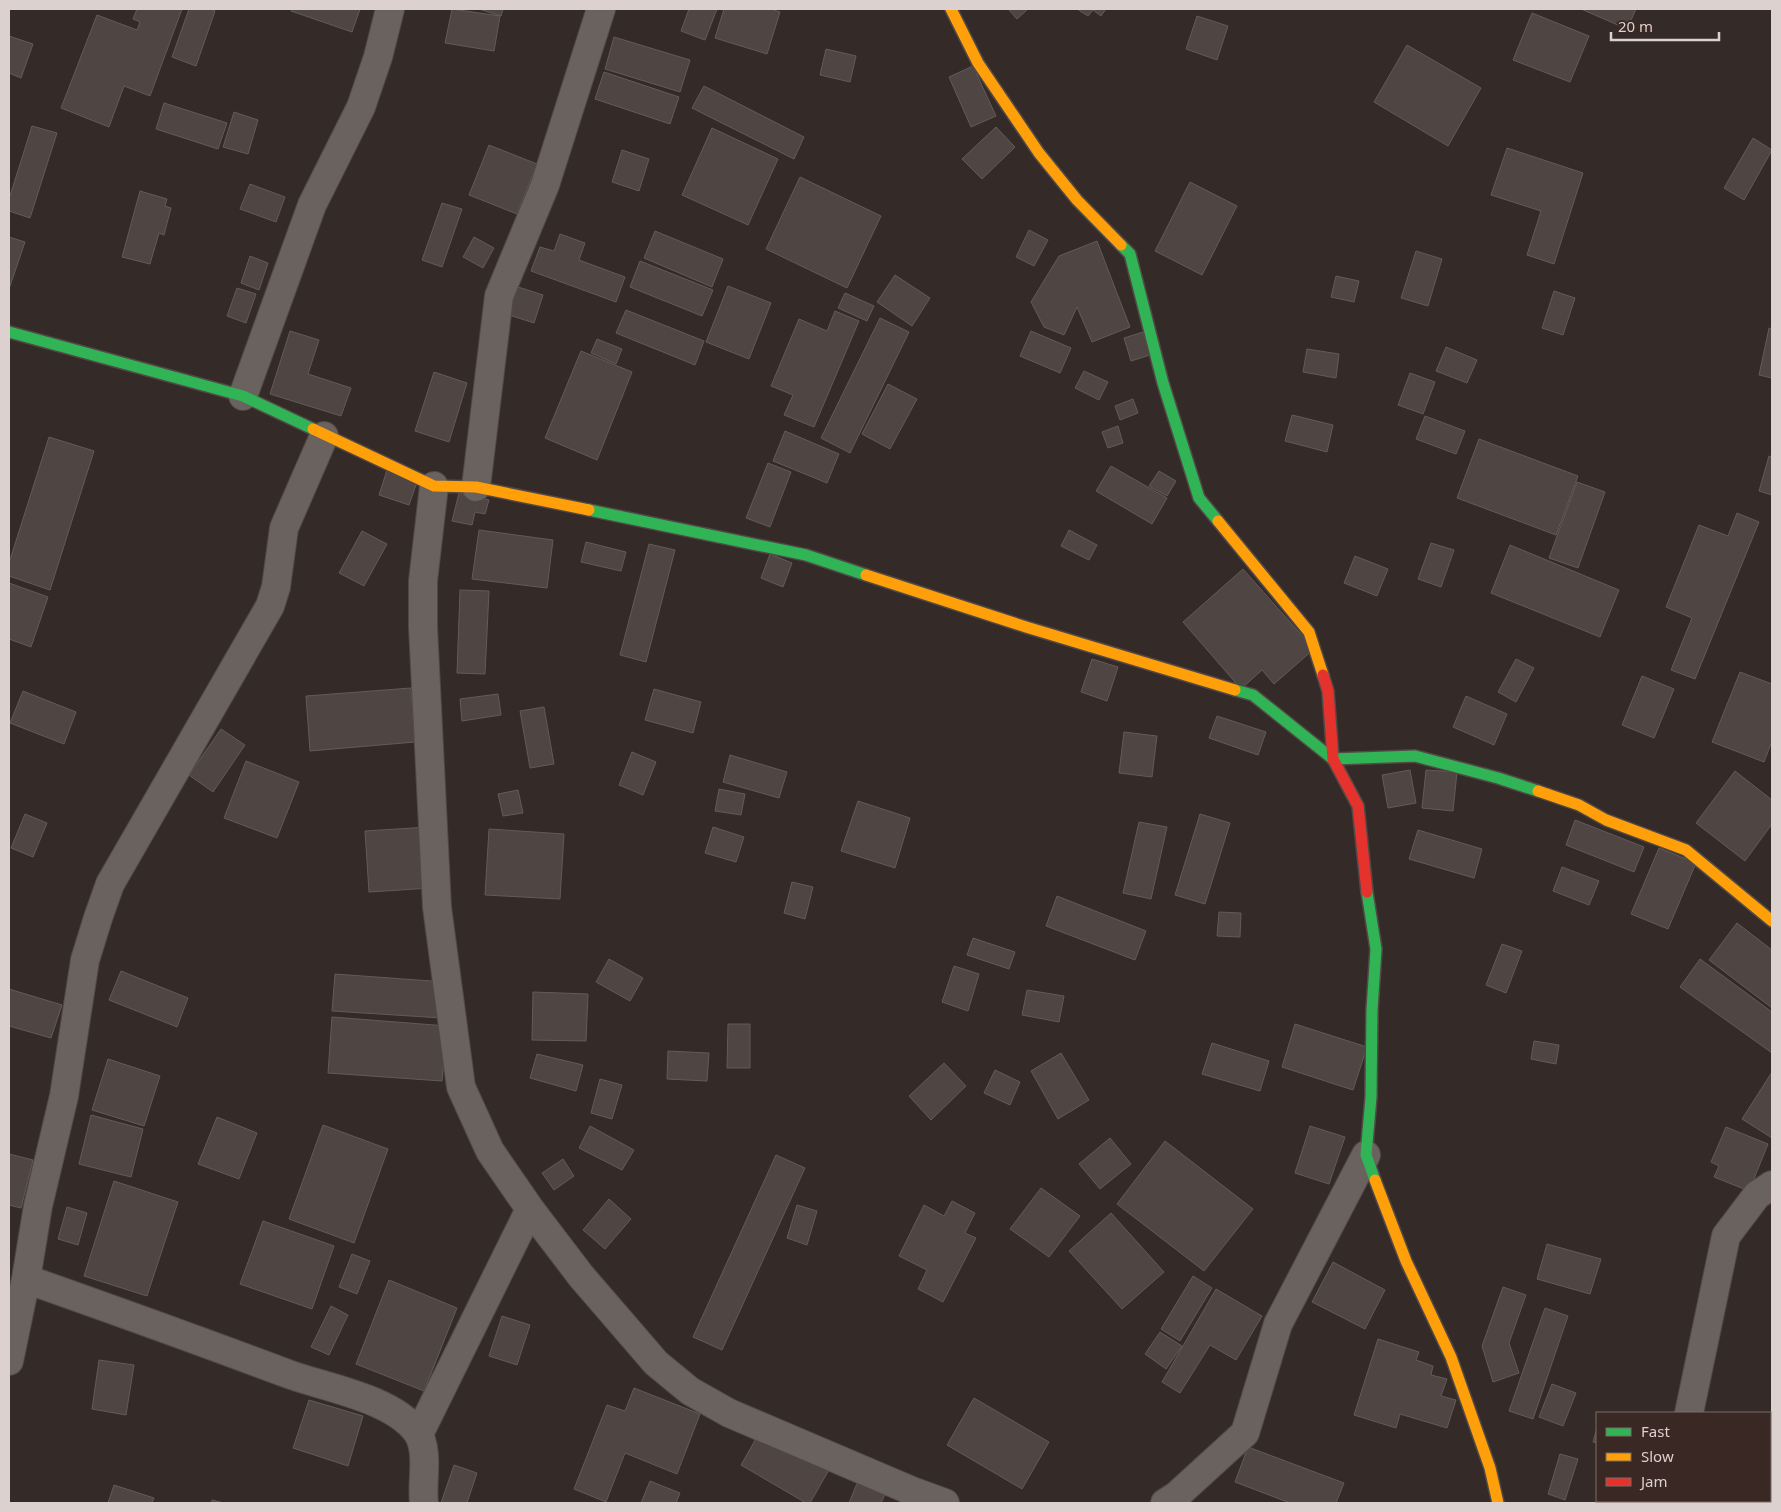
<svg xmlns="http://www.w3.org/2000/svg" width="1781" height="1512" font-family="'Noto Sans',sans-serif">
<rect width="100%" height="100%" fill="#342b28"/>
<!-- building -->
<path fill="#4f4644" stroke="#635b58" d="M137,9H182L150,96L124,86L109,127L61,108L97,15L137,30L140,22L133,19Z
M189,9H210L215,11L196,66L172,57Z
M292,9H360L352,32L291,11Z
M452,9L500,16L494,51L445,43Z
M479,9H503L501,16Z
M689,9H717L705,40L681,31Z
M724,9H771L780,12L767,54L715,38Z
M1008,9H1028L1017,19Z
M1077,9H1106L1101,16L1093,10L1088,16Z
M1581,9H1636L1627,29Z
M1532,13L1589,36L1570,82L1513,60Z
M1197,16L1228,26L1217,60L1186,49Z
M9,36L33,44L21,78L9,73Z
M614,37L690,60L680,92L605,69Z
M1407,45L1481,88L1448,146L1374,102Z
M826,49L856,56L850,82L820,75Z
M973,66L996,116L971,127L949,77Z
M604,72L679,97L670,124L595,99Z
M704,86L804,137L794,159L692,108Z
M164,103L227,123L218,149L156,129Z
M234,112L258,120L248,154L223,147Z
M32,126L57,133L30,218L9,211V199Z
M996,127L1015,147L982,179L962,159Z
M712,128L778,159L748,225L682,195Z
M1753,138L1772,150L1744,200L1724,188Z
M489,145L537,164L517,214L469,195Z
M1507,148L1583,173L1554,264L1527,255L1541,211L1491,195Z
M622,150L649,159L639,191L612,182Z
M800,177L881,216L847,288L766,249Z
M1190,182L1237,206L1202,275L1155,251Z
M250,184L285,197L276,222L240,209Z
M140,191L167,199L165,206L171,208L164,235L159,233L150,264L122,257Z
M442,203L462,209L442,267L422,260Z
M1029,230L1048,240L1034,266L1016,257Z
M655,231L723,259L712,287L644,258Z
M560,234L585,243L579,260L625,277L616,302L531,271L540,247L554,251Z
M9,237L25,242L9,289Z
M474,237L494,248L483,268L463,257Z
M1097,241L1130,327L1092,342L1077,307L1064,335L1044,327L1031,302L1059,256Z
M1416,251L1442,259L1428,306L1401,298Z
M250,256L268,263L259,290L241,283Z
M640,261L713,290L702,316L630,287Z
M895,275L930,298L912,326L877,302Z
M1336,276L1359,281L1354,302L1331,297Z
M515,286L543,295L534,323L506,314Z
M728,286L771,303L749,359L706,342Z
M237,288L256,294L246,323L227,316Z
M1554,291L1575,298L1563,335L1542,328Z
M845,293L874,306L867,321L838,308Z
M626,310L704,341L695,365L616,333Z
M835,311L859,321L814,427L784,415L793,395L771,386L799,319L827,331Z
M880,318L909,332L850,453L821,438Z
M1769,328L1772,329V378L1759,375Z
M290,331L319,340L308,374L351,388L341,416L270,394Z
M1031,331L1071,348L1060,373L1020,356Z
M1143,332L1150,355L1131,361L1124,338Z
M597,339L622,349L616,364L591,353Z
M1446,347L1477,360L1467,383L1436,371Z
M1307,349L1339,354L1336,378L1303,372Z
M581,351L632,372L597,460L545,438Z
M1084,371L1108,382L1099,400L1075,388Z
M434,372L467,383L449,442L415,431Z
M1410,373L1435,382L1423,414L1398,405Z
M888,384L917,399L890,449L862,434Z
M1133,399L1138,413L1120,420L1115,406Z
M1292,415L1333,425L1327,452L1285,441Z
M1425,416L1465,431L1456,454L1416,439Z
M1118,426L1123,443L1108,448L1102,432Z
M785,431L839,454L827,483L773,461Z
M49,437L94,451L50,590L9,576V563Z
M1479,439L1578,476L1556,535L1457,498Z
M1769,456L1772,457V495L1759,491Z
M768,463L791,472L770,527L746,518Z
M1111,466L1167,498L1152,524L1096,491Z
M387,470L418,479L409,505L379,495Z
M1159,471L1176,481L1167,496L1149,486Z
M1577,482L1605,492L1578,568L1549,558Z
M459,493L489,500L485,514L475,512L472,525L452,521Z
M1737,513L1759,522L1695,679L1671,670L1692,618L1666,607L1699,525L1728,536Z
M479,530L553,540L547,588L472,579Z
M1069,530L1097,545L1089,560L1061,546Z
M362,531L387,544L364,586L339,573Z
M586,542L626,552L621,571L581,562Z
M1431,543L1454,550L1441,587L1418,579Z
M649,544L675,550L646,662L620,655Z
M1510,545L1619,590L1600,637L1491,593Z
M770,554L792,563L783,587L761,578Z
M1355,556L1388,569L1377,596L1344,583Z
M1243,569L1314,649L1274,684L1262,670L1241,689L1183,622Z
M9,583L48,597L31,647L9,639Z
M460,590L489,591L485,674L457,673Z
M1092,659L1118,667L1107,701L1081,692Z
M1516,659L1534,668L1516,702L1498,692Z
M1740,672L1772,684V741L1764,762L1712,742Z
M1642,676L1674,689L1654,738L1622,725Z
M411,688L415,742L310,751L306,696Z
M654,689L701,702L693,733L645,720Z
M23,691L76,712L64,744L10,723Z
M498,694L501,715L462,721L460,699Z
M1466,696L1507,714L1494,745L1453,727Z
M544,707L554,764L530,768L520,711Z
M1217,716L1266,732L1258,755L1209,738Z
M221,729L245,745L213,792L189,775Z
M1124,732L1157,736L1152,777L1119,773Z
M632,752L656,762L643,795L619,785Z
M730,755L787,772L779,798L723,782Z
M246,761L299,782L277,838L224,818Z
M1410,770L1416,803L1388,808L1382,775Z
M1426,770L1457,772L1453,811L1422,808Z
M1735,771L1772,800V824L1745,861L1696,823Z
M719,789L745,794L741,815L715,811Z
M518,790L523,813L503,816L498,794Z
M858,801L910,818L895,868L841,851Z
M25,814L47,823L33,857L11,848Z
M1200,814L1230,823L1205,904L1175,895Z
M1575,820L1644,847L1634,872L1566,845Z
M1139,822L1167,827L1151,899L1123,893Z
M428,827L431,888L369,892L365,831Z
M713,827L744,837L736,862L705,853Z
M489,829L564,834L560,899L485,895Z
M1418,830L1482,849L1474,878L1409,859Z
M1659,848L1696,863L1668,929L1631,914Z
M1562,867L1599,881L1589,905L1553,891Z
M792,882L813,887L805,919L784,913Z
M1057,896L1146,931L1135,960L1046,926Z
M1219,912L1241,913L1240,937L1217,936Z
M1737,923L1772,950V1008L1709,960Z
M973,938L1015,952L1009,969L967,955Z
M1502,944L1522,951L1506,993L1486,985Z
M609,959L643,978L630,1001L596,982Z
M1700,959L1772,1012V1053L1680,987Z
M954,966L979,974L968,1011L942,1002Z
M121,971L188,998L177,1027L109,1000Z
M335,974L445,982L442,1018L332,1011Z
M9,989L62,1005L51,1038L9,1026Z
M1027,990L1064,996L1059,1022L1022,1015Z
M533,992L588,994L586,1041L532,1040Z
M332,1017L447,1026L442,1081L328,1073Z
M728,1024H750V1068H727Z
M1295,1024L1367,1047L1353,1090L1282,1067Z
M1534,1041L1559,1045L1556,1064L1531,1059Z
M1212,1043L1269,1061L1260,1091L1202,1074Z
M668,1051L709,1053L707,1081L667,1079Z
M1061,1053L1089,1100L1058,1119L1031,1071Z
M537,1054L583,1065L576,1091L530,1078Z
M108,1059L160,1076L144,1126L92,1110Z
M944,1063L966,1086L931,1120L909,1096Z
M995,1070L1020,1082L1010,1105L984,1093Z
M1772,1072V1138L1742,1119Z
M600,1079L622,1085L612,1119L591,1113Z
M91,1115L143,1129L131,1177L79,1164Z
M217,1117L257,1133L239,1179L198,1164Z
M323,1125L388,1149L354,1243L289,1219Z
M590,1126L634,1150L622,1170L579,1148Z
M1310,1126L1345,1137L1329,1184L1295,1173Z
M1726,1127L1768,1144L1749,1191L1714,1177L1719,1166L1711,1162Z
M1110,1138L1131,1164L1100,1189L1079,1164Z
M1165,1141L1253,1209L1204,1271L1117,1204Z
M9,1154L33,1160L21,1208L9,1205Z
M776,1155L805,1168L722,1350L693,1337Z
M563,1159L574,1176L554,1190L542,1173Z
M114,1181L178,1202L147,1296L84,1276Z
M1041,1188L1080,1216L1049,1257L1010,1229Z
M609,1199L631,1219L605,1249L583,1230Z
M952,1201L975,1213L965,1233L976,1238L943,1302L918,1289L927,1270L899,1256L924,1205L944,1216Z
M797,1205L817,1211L807,1245L787,1238Z
M67,1207L87,1213L78,1245L58,1239Z
M1111,1213L1164,1272L1122,1309L1069,1251Z
M263,1221L334,1246L312,1309L240,1284Z
M1547,1244L1601,1259L1590,1294L1537,1279Z
M352,1254L370,1261L357,1294L339,1287Z
M1333,1262L1385,1290L1365,1329L1312,1302Z
M1193,1276L1212,1288L1180,1341L1161,1329Z
M389,1280L457,1308L424,1391L356,1364Z
M1503,1287L1526,1295L1509,1343L1519,1373L1493,1382L1482,1346Z
M1216,1289L1262,1316L1236,1360L1210,1345L1180,1393L1162,1382Z
M331,1306L348,1315L329,1355L311,1347Z
M1545,1308L1568,1316L1533,1419L1509,1411Z
M502,1316L530,1325L517,1365L489,1356Z
M1160,1332L1182,1346L1166,1369L1145,1354Z
M1378,1339L1419,1352L1416,1360L1433,1366L1431,1375L1447,1379L1441,1396L1456,1400L1447,1428L1400,1414L1396,1428L1354,1415Z
M99,1360L134,1365L126,1415L92,1409Z
M1552,1384L1576,1393L1563,1426L1539,1417Z
M634,1388L700,1414L677,1474L625,1453L606,1502L574,1489L607,1405L625,1411Z
M974,1398L1049,1442L1022,1489L947,1445Z
M309,1400L363,1416L348,1466L293,1448Z
M762,1428L830,1468L810,1503H806L741,1465Z
M1597,1428V1443L1593,1442Z
M1248,1447L1344,1483L1336,1503H1290L1235,1482Z
M1560,1454L1578,1459L1565,1500L1548,1494Z
M454,1465L477,1473L467,1503H441Z
M860,1476L888,1488L881,1503H849Z
M650,1481L680,1493L676,1503H641Z
M114,1485L154,1498L152,1503H108Z
M212,1500L224,1503H211Z"/>
<g fill="none" stroke-linecap="round" stroke-linejoin="round">
<defs>
<path id="street" d="M243,396L312,205L361,107L378,57L390,9
M434,486L423,581V627L437,907L461,1087L490,1151L530,1209L581,1276L656,1363L690,1391L729,1413L912,1491L945,1503
M476,487L499,296L545,185L601,9
M26,1279C114,1310 203,1342 291,1375C328,1388 393,1399 417,1432C430,1451 421,1482 424,1503
M9,1361L26,1279L38,1206L64,1096L85,960L98,918L110,884L270,606L276,587L284,528L324,436
M1689,1413L1726,1236L1757,1195L1772,1185
M419,1434L530,1209
M1165,1503L1176,1496L1245,1433L1278,1324L1366,1155
M1662,1503L1663,1501"/>
<path id="fast" d="M1121,245L1130,254L1163,383L1199,498L1218,521
M9,332L243,396L313,429
M589,510L806,555L866,575
M1235,690L1253,695L1333,759L1415,756L1498,778L1538,791
M1367,892L1376,949L1372,1010L1371,1097L1366,1155L1375,1180"/>
<path id="slow" d="M951,9L978,63L1039,153L1077,200L1121,245
M313,429L434,486L476,487L589,510
M1218,521L1309,632L1323,675
M866,575L1026,627L1235,690
M1538,791L1579,805L1606,820L1686,850L1772,921
M1375,1180L1406,1261L1451,1357L1490,1468L1498,1503"/>
<path id="jam" d="M1323,675L1328,691L1333,759L1358,806L1367,892"/>
</defs>
<!-- street casing -->
<use href="#street" stroke="#524947" stroke-width="30"/>
<!-- fast casing -->
<use href="#fast" stroke="#524947" stroke-width="14"/>
<!-- slow casing -->
<use href="#slow" stroke="#524947" stroke-width="14"/>
<!-- jam casing -->
<use href="#jam" stroke="#524947" stroke-width="14"/>
<!-- street -->
<use href="#street" stroke="#6a625f" stroke-width="28"/>
<!-- fast -->
<use href="#fast" stroke="#30b455" stroke-width="11"/>
<!-- slow -->
<use href="#slow" stroke="#ff9f0a" stroke-width="11"/>
<!-- jam -->
<use href="#jam" stroke="#e5322d" stroke-width="11"/>
</g>
<!-- border -->
<rect width="1781" height="1512" fill="none" stroke="#dcd1ce" stroke-width="20"/>
<!-- legend -->
<rect x="1596" y="1412" width="175" height="90" fill="#392823" stroke="#7a6c67"/>
<rect x="1606" y="1428" width="25" height="8" fill="#30b455" stroke="#7a6c67"/>
<text x="1641" y="1437" font-size="15" fill="#dcd1ce">Fast</text>
<rect x="1606" y="1453" width="25" height="8" fill="#ff9f0a" stroke="#7a6c67"/>
<text x="1641" y="1462" font-size="15" fill="#dcd1ce">Slow</text>
<rect x="1606" y="1478" width="25" height="8" fill="#e5322d" stroke="#7a6c67"/>
<text x="1641" y="1487" font-size="15" fill="#dcd1ce">Jam</text>
<!-- scale -->
<path d="M1611 32v8h108v-8" fill="none" stroke="#dcd1ce" stroke-width="2.5"/>
<text x="1618" y="32" font-size="15" fill="#dcd1ce" stroke="#392823" stroke-width="4" paint-order="stroke">20 m</text>
</svg>
